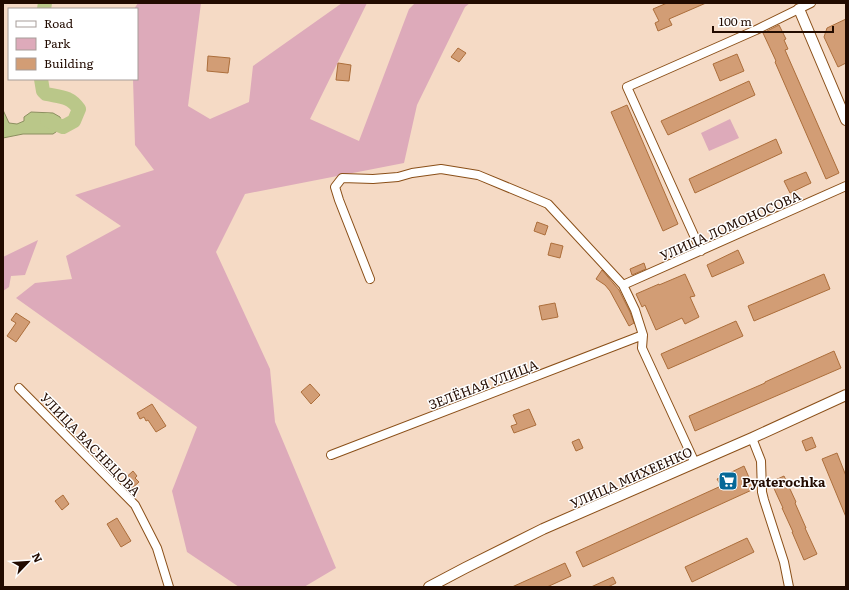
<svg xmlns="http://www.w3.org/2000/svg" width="849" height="590" font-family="Literata,serif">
<rect width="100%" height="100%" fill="#f5dac5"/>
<!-- green -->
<path fill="#ddaaba" d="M138,3H201L188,106L210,119L249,102L253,66L342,3H367L310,119L359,141L409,9L415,3H470L465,7L417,105L404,163L245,194L216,252L270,369L275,422L336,568L304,587H239L187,552L172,491L197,427L16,298L35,283L72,279L66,256L121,226L75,195L154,170L135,145L133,79H137V9H134Z
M730,119L739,138L709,151L701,133Z
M38,240L25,275L11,276L9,287L3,291V257Z"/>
<!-- water -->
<path fill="#bac789" stroke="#8c8f60" d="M3,110L9,123L17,124L24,121V117L31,112L53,113L60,117L63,127L53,134H23L3,138Z"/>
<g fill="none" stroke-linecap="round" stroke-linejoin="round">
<!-- river -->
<path stroke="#bac789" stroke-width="14" d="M44,9L45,3
M41,79L43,91L46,94C61,97 70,96 79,109L74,121L63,127L47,120"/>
</g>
<!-- building -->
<path fill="#d29d75" stroke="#ac6e3b" d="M667,3H706L669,19L672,25L658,31L655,23L659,21L653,9Z
M846,19V63L838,67L824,37L827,28Z
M779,25L786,39L784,40L788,49L785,50L839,173L826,179L775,62L776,61L763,33Z
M458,48L466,53L459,62L451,57Z
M737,54L744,71L720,81L713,64Z
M208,56L230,58L228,73L207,71Z
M338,63L351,65L349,81L336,80Z
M749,81L755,95L668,135L661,121Z
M627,105L678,224L663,231L611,112Z
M776,139L782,153L695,193L689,179Z
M806,172L811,183L790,193L784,181Z
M537,222L548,226L545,235L534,231Z
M551,243L563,246L560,258L548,255Z
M738,250L744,263L712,277L707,265Z
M644,263L646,269L632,275L630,269Z
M602,270L619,290L630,312L634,323L629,326L610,291L605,285L596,279Z
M685,274L695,296L690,297L699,317L685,324L682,318L656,330L645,305L642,307L636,294L659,284V285Z
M824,274L830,289L754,321L748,306Z
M555,303L558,317L542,320L539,306Z
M16,313L30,322L16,342L7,336L16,323L11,320Z
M736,321L743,336L668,369L661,354Z
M834,351L841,368L695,431L689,416L765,383V382Z
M310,384L320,395L311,404L301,392Z
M152,404L166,426L156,432L148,420L146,421L144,417L140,419L137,413Z
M529,409L536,425L514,433L511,426L517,424L513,415Z
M812,437L816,447L806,451L802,441Z
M579,439L583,448L576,451L572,442Z
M837,453L846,476V517L822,459Z
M744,466L754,489L583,567L576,552L721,486L717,479Z
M133,471L137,476L135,478L139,482L130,490L122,481Z
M784,476L796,502L795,503L806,528H805L817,554L804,560L792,532H793L782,508H783L771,482Z
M63,495L69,504L62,510L55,501Z
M117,518L131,541L121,547L107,524Z
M747,538L754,552L692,582L685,567Z
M565,563L571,576L547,587H512Z
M613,577L616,583L608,587H591Z"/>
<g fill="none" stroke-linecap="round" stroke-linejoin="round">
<defs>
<path id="minor" d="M701,251L627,87L756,30L811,3
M370,279L339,200L335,187L342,178L373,179L398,177L412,173L441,169L478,175L548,204L623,285L635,310L643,335L642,348L695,463
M623,285L846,186
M19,388L135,505L157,548L169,587
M752,438L761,461L762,492L764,500L784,562L789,587
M331,455L643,335"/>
<path id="tertiary" d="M799,9L846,120
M429,587L465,568L543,529L752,438L846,395"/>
</defs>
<!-- minor casing -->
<use href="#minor" stroke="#8a4f18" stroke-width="10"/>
<!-- tertiary casing -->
<use href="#tertiary" stroke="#8a4f18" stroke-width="12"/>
<!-- minor -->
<use href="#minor" stroke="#fff" stroke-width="8"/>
<!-- tertiary -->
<use href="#tertiary" stroke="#fff" stroke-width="10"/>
</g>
<!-- icons -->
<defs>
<symbol id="supermarket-square" viewBox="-11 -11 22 22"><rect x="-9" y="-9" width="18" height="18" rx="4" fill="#056897" stroke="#fff"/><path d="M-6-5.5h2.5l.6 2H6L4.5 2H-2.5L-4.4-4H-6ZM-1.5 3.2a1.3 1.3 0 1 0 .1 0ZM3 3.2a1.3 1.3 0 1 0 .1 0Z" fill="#fff"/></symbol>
</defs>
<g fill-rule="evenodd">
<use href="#supermarket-square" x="717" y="470" width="22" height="22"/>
</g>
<g text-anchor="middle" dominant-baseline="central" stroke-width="3" stroke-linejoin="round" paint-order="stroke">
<!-- street labels -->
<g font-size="13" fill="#220b00" stroke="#fff">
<text transform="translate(730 225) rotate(-24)">УЛИЦА ЛОМОНОСОВА</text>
<text transform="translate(483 384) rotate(-21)">ЗЕЛЁНАЯ УЛИЦА</text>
<text transform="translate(91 444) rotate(46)">УЛИЦА ВАСНЕЦОВА</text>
<text transform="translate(631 477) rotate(-24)">УЛИЦА МИХЕЕНКО</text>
</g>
<!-- poi labels -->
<g font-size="13" font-weight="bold" fill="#220b00" stroke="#fff" text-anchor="start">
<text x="742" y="481">Pyaterochka</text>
</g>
</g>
<!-- border -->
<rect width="849" height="590" fill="none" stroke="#220b00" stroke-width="8"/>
<!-- legend -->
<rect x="8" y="8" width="130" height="72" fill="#ffffff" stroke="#a79d99"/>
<rect x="16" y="21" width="20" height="6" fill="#ffffff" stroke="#a79d99"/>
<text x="44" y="28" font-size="12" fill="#220b00">Road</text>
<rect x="16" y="38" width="20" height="12" fill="#ddaaba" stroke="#a79d99"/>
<text x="44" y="48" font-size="12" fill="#220b00">Park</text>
<rect x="16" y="58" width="20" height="12" fill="#d29d75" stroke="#a79d99"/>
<text x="44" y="68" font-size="12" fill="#220b00">Building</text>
<!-- north arrow -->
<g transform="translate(28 562) rotate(65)" stroke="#ffffff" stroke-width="3" paint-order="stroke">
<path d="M0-3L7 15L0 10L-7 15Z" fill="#220b00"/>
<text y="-6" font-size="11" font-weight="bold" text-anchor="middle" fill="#220b00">N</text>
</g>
<!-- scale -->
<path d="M713 26v6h120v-6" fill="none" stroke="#220b00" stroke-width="2"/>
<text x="719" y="26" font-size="12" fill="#220b00" stroke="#ffffff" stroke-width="3" paint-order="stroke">100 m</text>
</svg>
